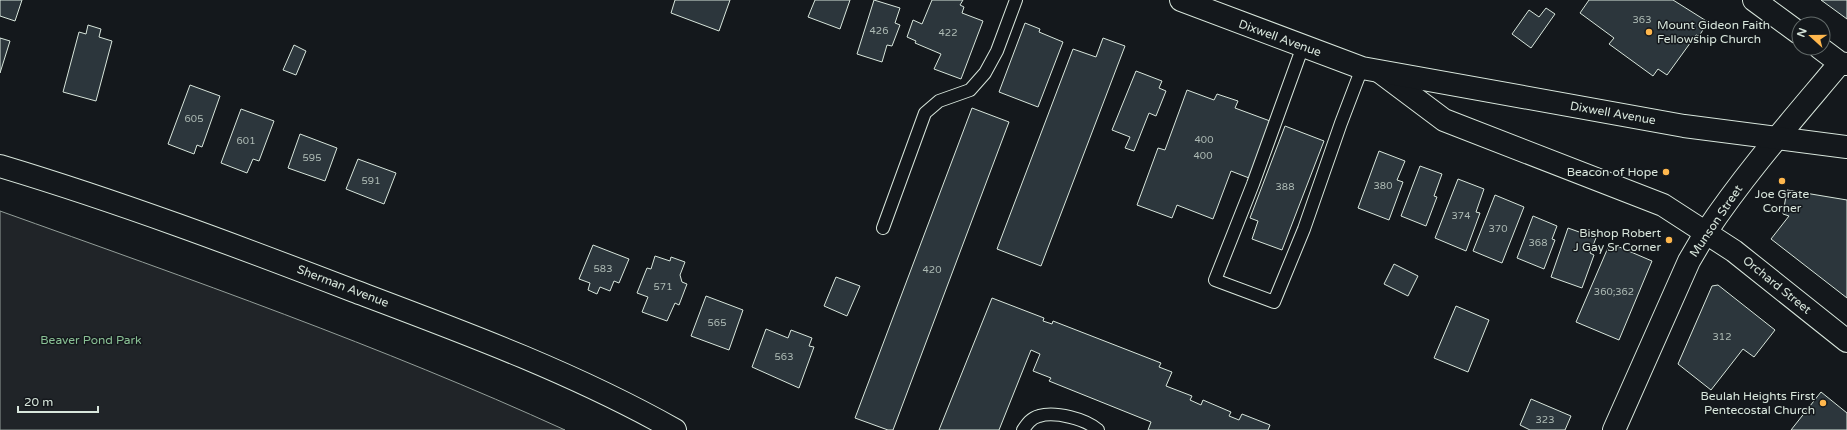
<svg xmlns="http://www.w3.org/2000/svg" width="1847" height="430" font-family="'Varela Round',sans-serif">
<rect width="100%" height="100%" fill="#14181c"/>
<!-- green -->
<path fill="#202428" stroke="#939e99" d="M0,211C190,279 381,346 565,430H0Z"/>
<!-- building -->
<path fill="#2c363c" stroke="#d8e6dc" d="M0,0H22L15,21L0,16Z
M675,0H730L719,31L671,13Z
M815,0H850L840,29L808,17Z
M874,0L900,8L895,23L900,25L892,46L887,45L882,62L857,54Z
M932,0H963L960,5L964,7L962,13L983,21L961,79L934,69L941,54L915,43L916,41L907,37L913,20L922,24Z
M1589,0H1673L1708,22L1699,36L1696,35L1667,75L1658,69L1653,76L1609,44L1614,38L1580,13Z
M1821,0H1847V19Z
M1546,8L1555,14L1531,48L1512,34L1529,10L1539,17Z
M1025,23L1040,29L1039,32L1063,42L1038,107L999,92Z
M88,25L101,29L99,37L112,41L96,101L63,92L79,32L86,34Z
M0,38L10,41L0,73Z
M1103,38L1125,46L1041,266L997,249L1073,49L1096,57Z
M294,45L306,51L296,75L283,70Z
M1136,71L1162,81L1159,88L1166,91L1156,116L1149,113L1134,151L1125,148L1130,137L1112,130Z
M190,85L220,96L202,147L197,145L194,154L168,144Z
M1187,90L1214,100L1217,94L1238,101L1235,108L1270,121L1249,178L1231,171L1213,219L1177,205L1172,218L1137,205L1158,148L1165,150Z
M972,108L1009,122L893,430H888L855,418Z
M241,109L274,121L259,161L253,159L247,173L221,163Z
M1285,126L1324,141L1282,250L1252,239L1258,221L1250,218Z
M300,134L337,148L325,181L288,168Z
M1379,151L1405,161L1397,180L1403,182L1389,220L1358,208Z
M358,159L396,173L384,204L346,189Z
M1420,166L1442,174L1434,196L1437,197L1426,226L1401,216Z
M1458,179L1484,189L1476,212L1480,213L1466,251L1435,238Z
M1787,190L1847,200V298L1771,239L1789,216L1783,214Z
M1495,195L1524,207L1502,263L1473,251Z
M1533,216L1557,226L1552,239L1555,240L1544,269L1517,258Z
M1568,228L1596,238L1590,253L1594,255L1582,288L1551,277Z
M1610,243L1652,261L1619,340L1576,322Z
M593,245L629,259L619,283L614,281L610,291L600,287L597,294L588,290L590,283L579,279Z
M655,256L670,261L671,257L685,262L680,275L682,282L687,284L679,305L675,303L667,321L642,312L648,297L637,293L647,268L651,269Z
M1394,264L1418,276L1408,296L1384,284Z
M836,277L860,286L847,316L824,306Z
M1718,285L1775,330L1754,357L1743,349L1711,390L1678,364L1712,286Z
M706,296L743,310L729,350L691,336Z
M992,298L1044,318L1043,321L1052,324L1053,321L1161,363L1159,367L1172,372L1166,386L1192,396L1190,400L1201,405L1203,400L1231,412L1229,416L1239,420L1242,414L1270,425L1268,430H1148L1151,422L1049,381L1051,378L1033,371L1040,354L1031,350L999,430H939Z
M1456,306L1489,320L1468,372L1434,358Z
M766,329L788,338L791,330L812,338L809,346L814,347L799,388L752,367Z
M1821,392L1847,413V430H1791Z
M1531,399L1571,416L1565,430H1530L1520,425Z"/>
<g fill="none" stroke-linecap="round" stroke-linejoin="round">
<defs>
<path id="lane" d="M1303,46L1253,184L1215,280L1274,302L1304,229L1341,123L1362,68
M883,228L925,113L939,101L970,90L985,73L997,51L1016,0
M1023,430C1027,424 1031,418 1039,416C1055,411 1086,419 1098,430"/>
<path id="street" d="M1614,430L1689,261L1706,232"/>
<path id="secondary" d="M1754,0L1799,33
M1820,48L1840,63L1847,64
M1380,72L1444,120L1663,205L1734,251L1847,341
M0,166C120,202 237,246 354,291C463,332 574,373 675,430
M1706,232C1746,172 1794,118 1840,63"/>
<path id="primary" d="M1181,0L1362,68L1684,126L1847,147"/>
</defs>
<!-- lane casing -->
<use href="#lane" stroke="#d8e6dc" stroke-width="14"/>
<!-- street casing -->
<use href="#street" stroke="#d8e6dc" stroke-width="24"/>
<!-- secondary casing -->
<use href="#secondary" stroke="#d8e6dc" stroke-width="24"/>
<!-- primary casing -->
<use href="#primary" stroke="#d8e6dc" stroke-width="24"/>
<!-- lane -->
<use href="#lane" stroke="#14181c" stroke-width="12"/>
<!-- street -->
<use href="#street" stroke="#14181c" stroke-width="22"/>
<!-- secondary -->
<use href="#secondary" stroke="#14181c" stroke-width="22"/>
<!-- primary -->
<use href="#primary" stroke="#14181c" stroke-width="22"/>
</g>
<!-- markers -->
<g fill="#ffb74d" stroke="#14181c" stroke-width="1.5">
<circle cx="1649" cy="32" r="4"/>
<circle cx="1666" cy="172" r="4"/>
<circle cx="1782" cy="181" r="4"/>
<circle cx="1669" cy="240" r="4"/>
<circle cx="1823" cy="403" r="4"/>
</g>
<g text-anchor="middle" dominant-baseline="central" stroke-width="3" stroke-linejoin="round" paint-order="stroke">
<!-- number labels -->
<g font-size="10" fill="#adbab4">
<text x="1642" y="20">363</text>
<text x="879" y="31">426</text>
<text x="948" y="33">422</text>
<text x="194" y="119">605</text>
<text x="1204" y="140">400</text>
<text x="246" y="141">601</text>
<text x="1203" y="156">400</text>
<text x="312" y="158">595</text>
<text x="371" y="181">591</text>
<text x="1383" y="186">380</text>
<text x="1285" y="187">388</text>
<text x="1461" y="216">374</text>
<text x="1498" y="229">370</text>
<text x="1538" y="243">368</text>
<text x="603" y="269">583</text>
<text x="932" y="270">420</text>
<text x="663" y="287">571</text>
<text x="1614" y="292">360;362</text>
<text x="717" y="323">565</text>
<text x="1722" y="337">312</text>
<text x="784" y="357">563</text>
<text x="1545" y="420">323</text>
</g>
<!-- poi labels -->
<g font-size="12" fill="#d8e6dc" stroke="#14181c" text-anchor="end">
<text x="1657" y="25" text-anchor="start">Mount Gideon Faith<tspan x="1657" dy="14">Fellowship Church</tspan></text>
<text x="1658" y="172">Beacon of Hope</text>
<text x="1782" y="194" text-anchor="middle">Joe Grate<tspan x="1782" dy="14">Corner</tspan></text>
<text x="1661" y="233">Bishop Robert<tspan x="1661" dy="14">J Gay Sr Corner</tspan></text>
<text x="1815" y="396">Beulah Heights First<tspan x="1815" dy="14">Pentecostal Church</tspan></text>
</g>
<!-- street labels -->
<g font-size="12" fill="#d8e6dc" stroke="#14181c">
<text transform="translate(1280 38) rotate(20)">Dixwell Avenue</text>
<text transform="translate(1613 113) rotate(10)">Dixwell Avenue</text>
<text transform="translate(1716 221) rotate(-56)">Munson Street</text>
<text transform="translate(1777 285) rotate(39)">Orchard Street</text>
<text transform="translate(343 286) rotate(21)">Sherman Avenue</text>
</g>
<!-- park labels -->
<g font-size="12" fill="#8ac095" stroke="#14181c">
<text x="91" y="340">Beaver Pond Park</text>
</g>
</g>
<!-- north arrow -->
<g transform="translate(1811 36) rotate(291)"><circle r="19" fill="#14181c" stroke="#626a69"/>
<path d="M0-3L7 15L0 10L-7 15Z" fill="#ffb74d"/>
<text y="-6" font-size="11" font-weight="bold" text-anchor="middle" fill="#d8e6dc">N</text>
</g>
<!-- scale -->
<path d="M18 406v6h80v-6" fill="none" stroke="#d8e6dc" stroke-width="2"/>
<text x="24" y="406" font-size="12" fill="#d8e6dc" stroke="#14181c" stroke-width="3" paint-order="stroke">20 m</text>
</svg>
